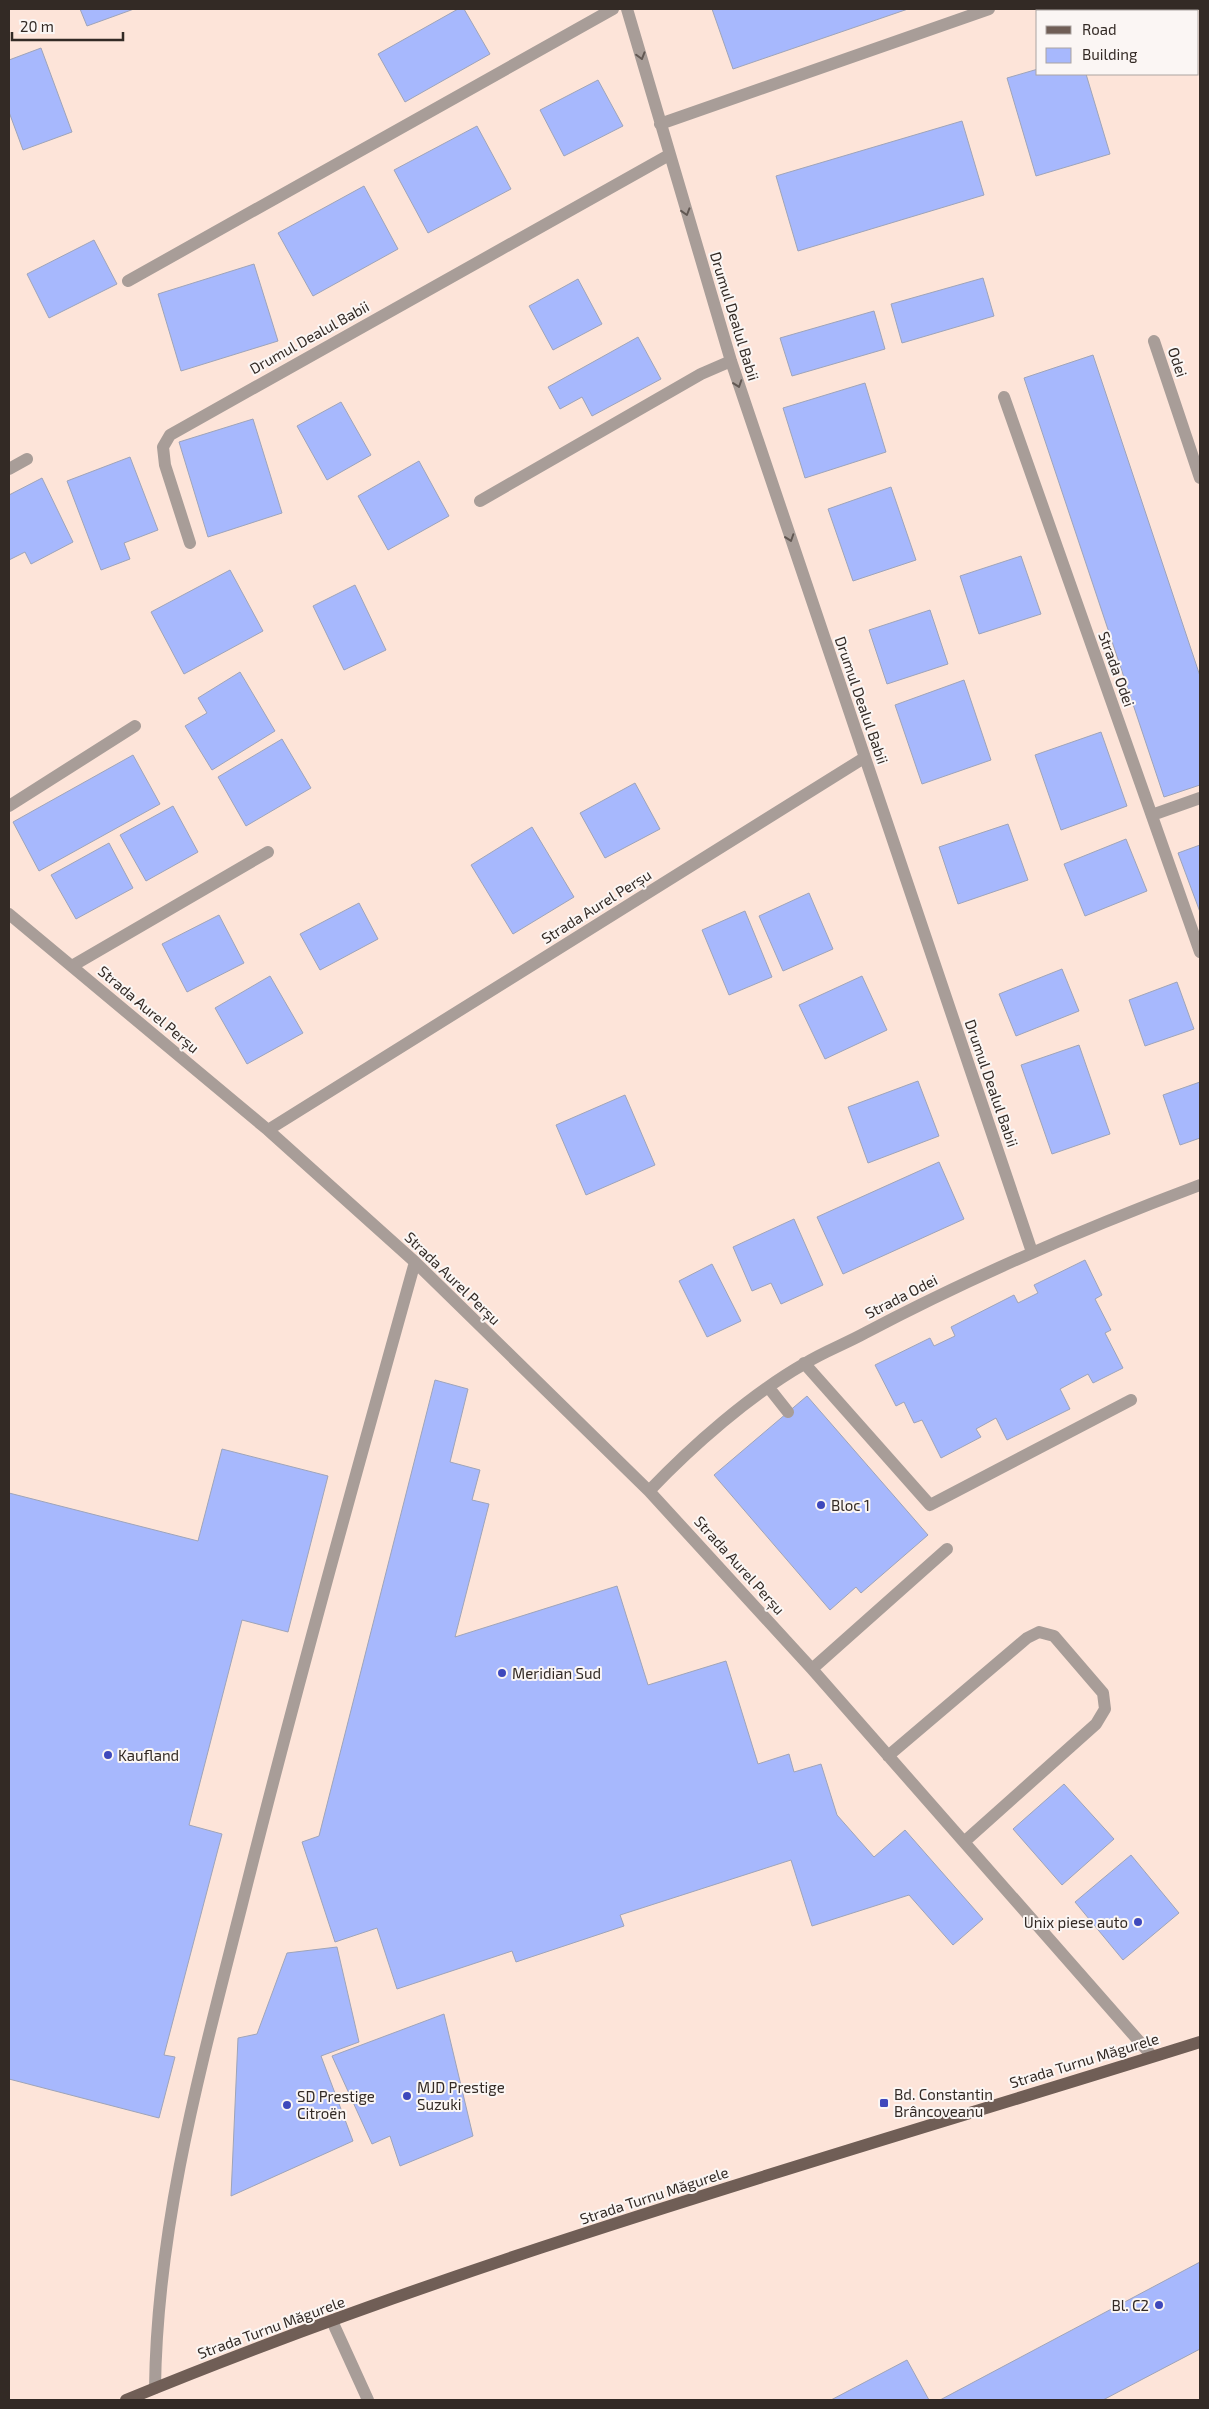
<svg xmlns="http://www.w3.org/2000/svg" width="1209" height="2409" font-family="'Exo 2',sans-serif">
<rect width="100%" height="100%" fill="#fde4d9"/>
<!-- building -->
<path fill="#a7b8fd" stroke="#9ea4b9" d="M80,9H134L87,26Z
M458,9H464L490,54L405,102L378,54Z
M712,9H908L733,69Z
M41,48L72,132L23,150L9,112V60Z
M1038,69V74H1086L1110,154L1036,176L1007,78Z
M598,80L623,126L564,156L540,110Z
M962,121L984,195L798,251L776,176Z
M477,126L511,189L428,233L394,170Z
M364,186L398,249L313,296L278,233Z
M94,240L117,284L49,318L27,274Z
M254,264L278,341L181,371L158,294Z
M983,278L994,316L902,343L891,304Z
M578,279L602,324L553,350L529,306Z
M874,311L885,349L792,376L780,338Z
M638,337L661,379L592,416L582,397L560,409L548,387Z
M1093,355L1200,676V785L1164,797L1024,378Z
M865,383L886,452L805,478L783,408Z
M341,402L371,455L327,480L297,426Z
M253,419L282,513L208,537L179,442Z
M130,457L158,530L124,543L130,559L101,570L67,481Z
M419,461L449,516L388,550L358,496Z
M42,478L73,542L31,564L25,552L9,560V495Z
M891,487L916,560L853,581L828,509Z
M1021,556L1041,614L979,634L960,576Z
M230,570L263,631L184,674L151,612Z
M355,585L386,650L344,670L313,606Z
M930,610L948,664L887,684L869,630Z
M240,672L275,731L212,770L185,726L207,713L198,698Z
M964,680L991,760L922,784L895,705Z
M1101,732L1127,806L1061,830L1035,755Z
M282,739L311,788L246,826L218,777Z
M133,755L160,804L39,871L13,822Z
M635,783L660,829L605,858L580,813Z
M173,806L198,852L146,881L120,835Z
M1008,824L1028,880L958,904L939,847Z
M532,827L574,897L513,934L471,865Z
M1126,839L1147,891L1085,916L1064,864Z
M109,843L133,888L76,919L51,875Z
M1200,845V912L1178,853Z
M809,893L833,949L783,971L759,916Z
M359,903L378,939L320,970L300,934Z
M745,911L772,977L729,995L702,930Z
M219,915L244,963L187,992L162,944Z
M1062,969L1079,1011L1016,1036L999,994Z
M270,976L303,1033L247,1064L215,1008Z
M862,976L887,1030L825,1059L799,1005Z
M1177,982L1194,1029L1145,1046L1129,1000Z
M1079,1045L1110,1134L1052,1154L1021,1065Z
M918,1081L939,1136L868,1163L848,1107Z
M1200,1082V1138L1180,1145L1163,1095Z
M625,1095L655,1165L586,1195L556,1125Z
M939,1162L964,1219L843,1274L817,1217Z
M794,1219L823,1285L781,1304L771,1283L752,1291L733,1247Z
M1085,1260L1102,1295L1095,1299L1111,1330L1105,1333L1123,1368L1093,1383L1088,1374L1060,1389L1070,1409L1007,1440L996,1418L976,1429L981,1437L941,1458L922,1420L914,1423L904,1402L896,1406L875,1365L930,1338L934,1346L955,1336L951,1327L1014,1295L1018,1303L1038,1293L1034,1285Z
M712,1264L741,1321L707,1337L679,1281Z
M435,1380L468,1389L450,1462L480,1470L472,1500L489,1504L455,1637L617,1586L648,1685L726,1661L758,1764L789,1754L794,1772L821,1764L837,1815L874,1857L905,1830L983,1919L953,1945L909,1895L812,1926L791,1860L620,1915L624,1926L516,1962L512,1951L397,1989L377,1928L335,1942L302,1842L319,1836Z
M807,1396L928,1535L861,1593L856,1587L830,1610L714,1475Z
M222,1449L328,1476L288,1632L242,1620L189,1825L222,1834L164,2055L175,2057L159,2118L9,2079V1493L198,1541Z
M1064,1784L1114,1839L1062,1885L1013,1829Z
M1131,1855L1179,1913L1123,1960L1075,1902Z
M337,1947L359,2042L321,2056L353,2141L231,2196L238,2038L257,2034L287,1953Z
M444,2014L473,2136L400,2166L390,2136L372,2144L332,2056Z
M1200,2262V2349L1139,2381L1103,2400H940Z
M907,2360L929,2400H831Z"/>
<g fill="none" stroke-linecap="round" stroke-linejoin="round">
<!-- minor -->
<path stroke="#a89d98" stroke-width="12" d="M627,9L731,361L1032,1252
M660,124L989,9
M128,281L613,9
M1154,341L1200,478
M1004,397L1200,952
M9,469L27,459
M480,501L701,374L731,361
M190,543L165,465L163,447L170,435L669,155
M9,806L135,726
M1152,815L1200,798
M9,914L268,1130L415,1262L649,1491L812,1669L1152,2056
M72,966L268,852
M268,1130L864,758
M804,1363L930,1505L1131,1400
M769,1388L788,1412
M649,1491C693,1445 750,1395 804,1364C823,1352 845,1344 865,1333C973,1276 1085,1228 1200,1185
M812,1669L947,1549
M888,1756L1027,1638L1039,1632L1054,1636L1103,1693L1105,1709L1096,1724L964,1842
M332,2321L368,2400
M155,2388C157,2224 201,2066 241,1908C295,1692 355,1477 415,1262"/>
<!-- major -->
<path stroke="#705e56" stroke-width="12" d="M126,2400C475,2256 840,2155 1200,2042"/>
</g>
<!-- one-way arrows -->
<defs><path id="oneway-chevron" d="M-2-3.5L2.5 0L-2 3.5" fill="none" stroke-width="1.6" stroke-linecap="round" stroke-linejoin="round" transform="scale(1.25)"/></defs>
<g stroke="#625853">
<use href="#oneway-chevron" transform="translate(641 56) rotate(74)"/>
<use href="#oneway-chevron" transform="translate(686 212) rotate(73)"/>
<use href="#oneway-chevron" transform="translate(738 384) rotate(71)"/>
<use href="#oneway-chevron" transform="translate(790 538) rotate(71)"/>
</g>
<!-- markers -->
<g fill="#3e48bc" stroke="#fbf6f4" stroke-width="2">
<circle cx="821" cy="1505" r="5"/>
<circle cx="502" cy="1673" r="5"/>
<circle cx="108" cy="1755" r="5"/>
<circle cx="1138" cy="1922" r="5"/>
<circle cx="407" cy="2096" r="5"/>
<rect x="879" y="2098" width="10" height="10" rx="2.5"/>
<circle cx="287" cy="2105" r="5"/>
<circle cx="1159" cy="2305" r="5"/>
</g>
<g text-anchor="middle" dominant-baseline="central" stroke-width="4" stroke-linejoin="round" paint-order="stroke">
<!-- street labels -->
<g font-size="15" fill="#332a25" stroke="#fbf6f4">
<text transform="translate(735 316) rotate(73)">Drumul Dealul Babii</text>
<text transform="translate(309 337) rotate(-29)">Drumul Dealul Babii</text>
<text transform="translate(1178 362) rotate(71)">Odei</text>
<text transform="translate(1117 669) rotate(70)">Strada Odei</text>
<text transform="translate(862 700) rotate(71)">Drumul Dealul Babii</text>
<text transform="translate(596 906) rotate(-32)">Strada Aurel Perșu</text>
<text transform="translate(149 1009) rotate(40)">Strada Aurel Perșu</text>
<text transform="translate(992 1083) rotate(71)">Drumul Dealul Babii</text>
<text transform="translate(453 1278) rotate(44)">Strada Aurel Perșu</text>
<text transform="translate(901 1296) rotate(-27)">Strada Odei</text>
<text transform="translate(740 1565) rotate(48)">Strada Aurel Perșu</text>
<text transform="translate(1084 2060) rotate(-17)">Strada Turnu Măgurele</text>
<text transform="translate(654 2195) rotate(-18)">Strada Turnu Măgurele</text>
<text transform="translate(271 2327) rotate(-20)">Strada Turnu Măgurele</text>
</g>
<!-- poi labels -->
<g font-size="15" fill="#332a25" stroke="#fbf6f4" text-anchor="start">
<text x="831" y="1505">Bloc 1</text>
<text x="512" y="1673">Meridian Sud</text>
<text x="118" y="1755">Kaufland</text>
<text x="1128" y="1922" text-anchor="end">Unix piese auto</text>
<text x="417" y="2087">MJD Prestige<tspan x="417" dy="17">Suzuki</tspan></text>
<text x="894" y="2094">Bd. Constantin<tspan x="894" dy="17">Brâncoveanu</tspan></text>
<text x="297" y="2096">SD Prestige<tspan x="297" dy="17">Citroën</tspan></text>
<text x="1149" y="2305" text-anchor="end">Bl. C2</text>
</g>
</g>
<!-- border -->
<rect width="1209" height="2409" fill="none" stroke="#332a25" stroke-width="20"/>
<!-- legend -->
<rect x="1036" y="10" width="162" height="65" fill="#fbf6f4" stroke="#aba4a1"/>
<rect x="1046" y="26" width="25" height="8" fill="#705e56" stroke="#aba4a1"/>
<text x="1082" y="35" font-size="15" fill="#332a25">Road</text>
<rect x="1046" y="48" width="25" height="15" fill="#a7b8fd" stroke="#aba4a1"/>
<text x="1082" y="60" font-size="15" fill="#332a25">Building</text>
<!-- scale -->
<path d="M12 32v8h111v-8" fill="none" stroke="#332a25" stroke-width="2.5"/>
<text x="20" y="32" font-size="15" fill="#332a25" stroke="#fbf6f4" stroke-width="4" paint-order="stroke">20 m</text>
</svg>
